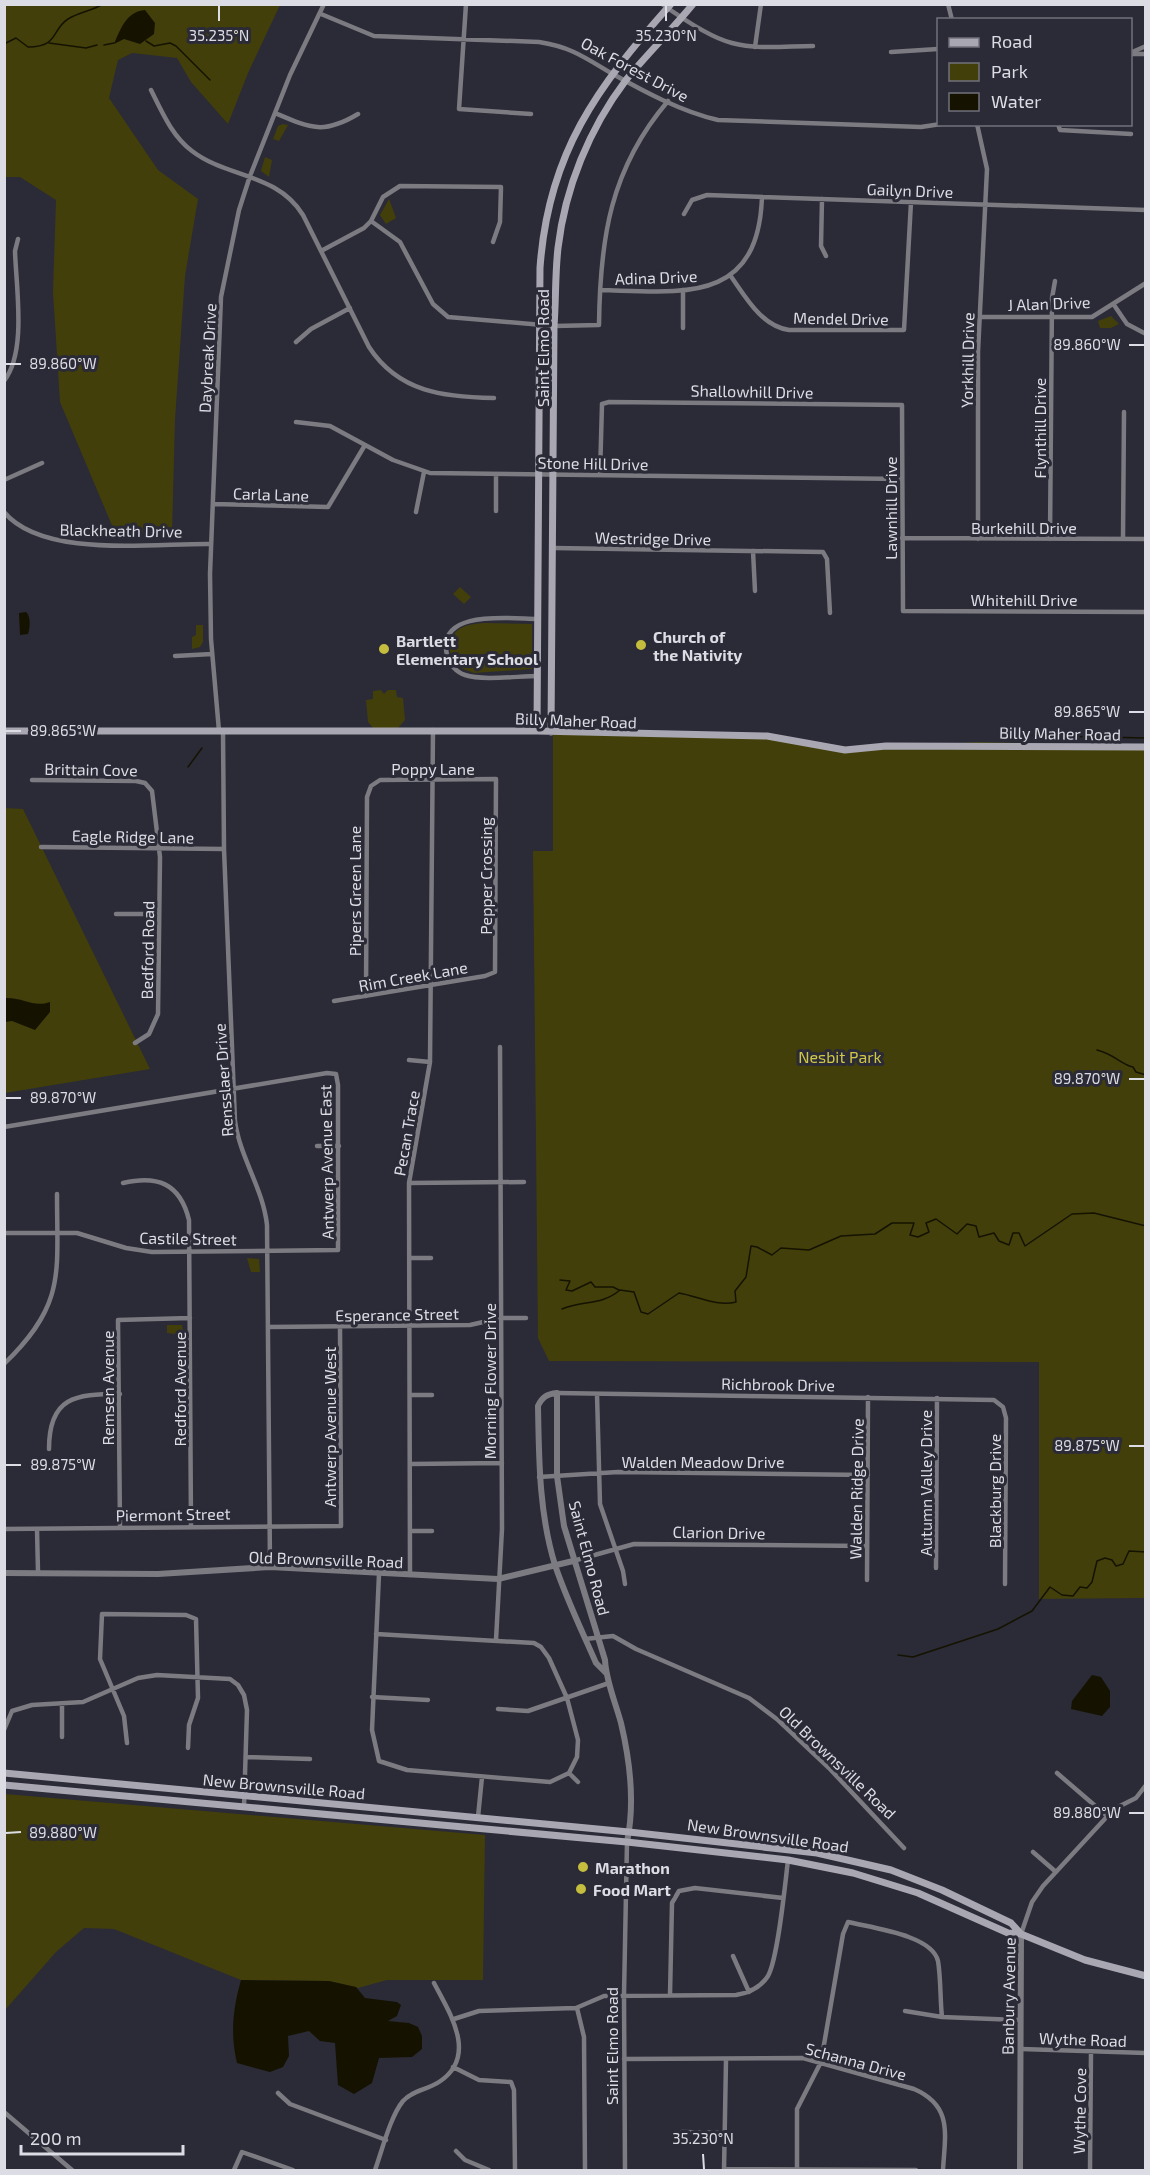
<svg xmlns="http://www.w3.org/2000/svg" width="1150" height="2175" font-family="'Exo 2',sans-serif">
<rect width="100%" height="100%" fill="#2b2a37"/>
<!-- green -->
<path fill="#423f0b" d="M5,5H280L248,73L228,124L191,82L177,58L132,53L118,60L109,98L158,170L198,199L185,276L175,419L172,534L116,535L60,402L53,292L56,200L20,177H5Z
M283,124L288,125L279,141L273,139L278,126Z
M265,157L272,160L269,177L261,171Z
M389,199L396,218L386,224L380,215Z
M1111,316L1119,324L1111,328H1100L1098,321Z
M460,587L471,597L464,604L453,594Z
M485,623L532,624V669L474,673L458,667L450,652C449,628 465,624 485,623Z
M196,625H203V642L200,647L192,649V637L196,635Z
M381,690L384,694L388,690H396L397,697L403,698L405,720L398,728H373L368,722L366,700L373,699V691Z
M553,731L774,738L840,750L979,742L1145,746V1598L1039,1599V1362L549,1361L538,1338L533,851H553Z
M4,808L23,809L150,1069L5,1093Z
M247,1258L259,1259L260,1272H251Z
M167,1325H182L184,1335L167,1333Z
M5,1794L485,1835L483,1980H387L358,1988L329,1981L241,1980L114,1929L84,1928L56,1952L5,2010Z"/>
<!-- water -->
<path fill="#151300" d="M145,10L155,23L154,34L140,44L124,39L114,44C120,31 126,11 145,10Z
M26,612C31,616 30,628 28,634L20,635L19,613Z
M4,998C24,997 33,1008 50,1002V1012L35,1030L12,1021L5,1022Z
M1092,1675L1101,1677L1110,1691V1707L1102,1716L1071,1709L1072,1701Z
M241,1980L329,1981L356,1987L365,1998L397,2002L401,2005L397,2016L388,2021L409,2023L418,2027L422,2036V2049L412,2057L379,2058L372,2083L354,2094L338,2085L335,2043L320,2041L309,2031L288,2036L289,2056L283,2067L270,2072L237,2063C230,2034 233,2008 241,1980Z"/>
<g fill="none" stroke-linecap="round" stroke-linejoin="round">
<!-- stream -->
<path stroke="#151300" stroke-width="1.5" d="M146,41L154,46L170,43L176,46L210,80
M49,43L86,48L97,45
M4,44L16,38L28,47C59,47 51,30 68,19C79,12 92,11 103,4
M104,45L114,43
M1028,735L1041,736
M1054,736L1146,738
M188,767L202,748
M1097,1050C1114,1054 1122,1065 1133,1067L1136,1072L1146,1075
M560,1280L570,1281L566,1290L572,1291L591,1282L595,1287H613L619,1290
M562,1309C583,1300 601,1306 620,1290L634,1292L641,1312L648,1314L679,1293C697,1296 717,1307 736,1302L735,1291L746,1277L751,1246L757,1247L772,1255L781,1248L809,1250L841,1236L875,1234L892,1223H914L910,1235L918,1237L929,1232L926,1223L936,1219L957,1234L967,1224L976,1226L979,1237L994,1233L999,1241L1009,1245L1013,1233H1019L1025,1246L1072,1214L1094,1213L1146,1226
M898,1655L913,1657L998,1629L1032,1611L1050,1587L1062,1595L1073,1596L1080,1587L1087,1588L1092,1582L1097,1561L1105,1558L1112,1560L1116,1566L1123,1564L1129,1551L1146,1552"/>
<!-- minor -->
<path stroke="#7b7b81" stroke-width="4.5" d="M466,4L459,109L531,114
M662,4C680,17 712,38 732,43C758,50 787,46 813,46
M948,4L952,20
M321,14L374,36L539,42C571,47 584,57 611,73C643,91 682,112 718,120L921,127L941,124
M755,47L761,4
M891,52L938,49
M1130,53L1146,46
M1130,54H1146
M151,90C162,112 172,136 192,151C227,178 277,173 303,215L369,347C399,393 445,397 494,398
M275,113C310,128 323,135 358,114
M977,124L987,169L978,352V539
M1058,124L1060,130L1131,134
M822,199L821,246L826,256
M684,214L692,200L707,195L1146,210
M371,221L400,242L433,304L448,317L554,326L599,325C600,239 610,169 668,101
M321,251L364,228L371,221L383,197L400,186L501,187L500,222L493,242
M730,275C745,296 761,326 789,330H904L911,202
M600,290C682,292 758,305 762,197
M1114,305L1127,324L1146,334
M980,317H1092L1146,283
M683,328V290
M296,342L311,329L350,308
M4,381C27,352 16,287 15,251L18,239
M602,404L609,402L902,405L903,611L1146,612
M296,422L330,426L393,460L430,473L902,479
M600,475L602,404
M4,480L42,463
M213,504L328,507L365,445
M496,511V474
M4,512C43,559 154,543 211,544
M416,512L424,472
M902,538L1146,539
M1050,539L1052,298L1055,281
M1123,539L1124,412
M553,548L823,552L827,559L830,613
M753,551L755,591
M538,619C511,619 436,608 447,655C449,664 456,672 465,675C483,681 518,676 538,676
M175,656L212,654
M219,731L211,639L210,574L221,297L239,210L250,176L290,75L324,4
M223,731L224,849L235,1121C240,1158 263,1188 267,1225L270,1567
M32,780L136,781L145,783L152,791L160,857L158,1014L149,1034L135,1043
M41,847L224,849
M116,914H159
M334,1001L485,976L495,972L496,779L380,780L371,786L367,797L366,996
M409,1060L430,1062
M4,1127L327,1073L336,1074L338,1085V1250L152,1252L126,1248L77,1233H4
M317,1146H339
M123,1183C157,1175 180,1183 189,1220L191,1526
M409,1183L524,1182
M409,1258H431
M268,1327L470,1325L501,1318H526
M4,1364C66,1304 57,1274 57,1194
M557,1393L994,1400L1003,1407L1006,1418L1005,1584
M597,1394L600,1504L623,1571L625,1584
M410,1395H432
M49,1449C49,1397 75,1394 120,1394
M410,1464L502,1463
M539,1477L618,1472L868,1475
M120,1527L118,1320L190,1318
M4,1529L341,1526L340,1327
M37,1529L38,1572
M410,1531H432
M573,1561L634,1544L867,1546
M936,1568L937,1398
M410,1575L409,1183L430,1062L433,730
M867,1580L868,1397
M376,1634L534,1643L541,1647L549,1658L567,1698L578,1740L577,1757L569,1773L550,1782L407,1770L379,1761L372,1730L379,1574
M585,1639L613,1636L636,1649L749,1698L778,1720L829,1768L904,1848
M496,1640L502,1529L500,1047
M372,1697L428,1700
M62,1704V1737
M498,1709L528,1711L609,1683
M4,1730L12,1711L32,1705L83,1702L138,1678L157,1675L230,1679L238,1685L244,1695L247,1710L244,1807
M127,1743L124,1716L100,1659L102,1614L186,1615L196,1619L198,1698L189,1725L188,1748
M247,1757L310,1759
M569,1773L578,1782
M1057,1773L1107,1816
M478,1817L482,1777
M1033,1852L1056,1872
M1021,1934L1032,1902L1043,1886L1114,1809L1136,1798L1146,1785
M733,1956L749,1992
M670,1995L672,1903L679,1891L695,1888L783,1898
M577,2008L584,2037L585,2170
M905,2011L942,2017L1020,2020
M454,2019L479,2011L576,2008L604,1996L736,1995C748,1993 761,1987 768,1976C778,1958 785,1885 788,1860
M1021,2049L1146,2053
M624,2059L803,2058L914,2089C953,2106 945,2134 943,2170
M453,2067L479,2080L511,2082L514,2090L515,2170
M278,2093L290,2104L386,2140
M4,2112L72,2170
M682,2132L725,2133
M456,2151L465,2160L489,2170
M724,2169L916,2170
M797,2169V2109L821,2062L843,1934L848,1922C872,1928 932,1935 938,1961C941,1979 940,1999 942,2017
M234,2170L242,2152L293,2170
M375,2170C382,2151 390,2117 403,2101C413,2090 427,2090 439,2082C479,2056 449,2012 434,1983
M625,2170L624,1995L627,1842
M724,2170L726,2060
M1090,2170L1091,2052"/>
<!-- tertiary -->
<path stroke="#7b7b81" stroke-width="6" d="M4,1573L158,1574L270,1567L498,1579L573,1561
M606,1673L596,1663C582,1631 566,1598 555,1565C539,1513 539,1460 538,1406C542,1397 547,1394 557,1393V1476L564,1526L605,1660C606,1681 615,1701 621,1723C630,1761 635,1804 627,1842
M1020,2170L1021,1934"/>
<!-- secondary -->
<path stroke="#a8a7b2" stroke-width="7" d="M4,731H537L767,736L845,750L886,746L1146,747
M537,731L540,268C548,153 597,87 671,4
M551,732L554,326C556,300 555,274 558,248C565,188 589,129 626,80C647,54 672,30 693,4
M4,1773L629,1832L817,1853L891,1870L942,1890L1011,1923L1021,1934
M4,1785L627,1842L788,1860L853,1873L918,1893L1008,1933L1021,1934L1085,1960L1146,1976"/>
</g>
<!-- ticks -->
<path fill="none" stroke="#dcdce4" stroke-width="2" d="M219,6V21M666,6V21M1129,345H1144M6,364H21M1129,712H1144M6,731H21M1129,1079H1144M6,1098H21M1129,1446H1144M6,1465H21M1129,1813H1144M6,1833L21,1832M703,2154L704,2169"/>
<!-- markers -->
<g fill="#c4bd3e" stroke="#2b2a37" stroke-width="2">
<circle cx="641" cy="645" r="6"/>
<circle cx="384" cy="649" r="6"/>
<circle cx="583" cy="1867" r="6"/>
<circle cx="581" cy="1889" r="6"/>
</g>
<g text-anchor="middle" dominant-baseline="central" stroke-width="6" stroke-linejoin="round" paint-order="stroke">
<!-- street labels -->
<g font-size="16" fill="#dcdce4" stroke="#2b2a37">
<text transform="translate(635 69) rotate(28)">Oak Forest Drive</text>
<text transform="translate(910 190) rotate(2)">Gailyn Drive</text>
<text transform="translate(656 277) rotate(-2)">Adina Drive</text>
<text transform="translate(1049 303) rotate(-2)">J Alan Drive</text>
<text transform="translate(841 318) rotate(1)">Mendel Drive</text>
<text transform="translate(542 348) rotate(-90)">Saint Elmo Road</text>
<text transform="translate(207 358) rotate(-87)">Daybreak Drive</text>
<text transform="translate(967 360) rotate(-89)">Yorkhill Drive</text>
<text transform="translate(752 391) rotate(1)">Shallowhill Drive</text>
<text transform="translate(1039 428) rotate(-90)">Flynthill Drive</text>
<text transform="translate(593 463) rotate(1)">Stone Hill Drive</text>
<text transform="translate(271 494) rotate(2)">Carla Lane</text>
<text transform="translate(890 508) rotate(-90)">Lawnhill Drive</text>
<text x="1024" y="527">Burkehill Drive</text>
<text transform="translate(121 530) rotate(1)">Blackheath Drive</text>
<text transform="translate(653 538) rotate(1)">Westridge Drive</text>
<text x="1024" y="599">Whitehill Drive</text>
<text transform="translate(576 720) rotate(2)">Billy Maher Road</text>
<text transform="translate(1060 733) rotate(1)">Billy Maher Road</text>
<text x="433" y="768">Poppy Lane</text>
<text transform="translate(91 769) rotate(1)">Brittain Cove</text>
<text transform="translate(133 836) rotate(1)">Eagle Ridge Lane</text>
<text transform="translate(485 876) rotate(-90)">Pepper Crossing</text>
<text transform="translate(354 891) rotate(-90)">Pipers Green Lane</text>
<text transform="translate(147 950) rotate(-89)">Bedford Road</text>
<text transform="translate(413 976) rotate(-10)">Rim Creek Lane</text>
<text transform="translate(223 1080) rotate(-94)">Rensslaer Drive</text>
<text transform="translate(406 1133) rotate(-80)">Pecan Trace</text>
<text transform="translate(326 1162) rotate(-91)">Antwerp Avenue East</text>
<text transform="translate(188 1238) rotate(1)">Castile Street</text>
<text transform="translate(397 1314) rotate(-1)">Esperance Street</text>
<text transform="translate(489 1381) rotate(-90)">Morning Flower Drive</text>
<text transform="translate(778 1384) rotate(1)">Richbrook Drive</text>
<text transform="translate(107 1388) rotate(-90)">Remsen Avenue</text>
<text transform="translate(179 1389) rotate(-90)">Redford Avenue</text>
<text transform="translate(329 1427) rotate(-90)">Antwerp Avenue West</text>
<text x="703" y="1461">Walden Meadow Drive</text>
<text transform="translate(925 1483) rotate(-90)">Autumn Valley Drive</text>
<text transform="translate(856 1489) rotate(-89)">Walden Ridge Drive</text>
<text transform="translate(994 1491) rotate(-90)">Blackburg Drive</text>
<text transform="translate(173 1514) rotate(-1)">Piermont Street</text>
<text transform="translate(719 1532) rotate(1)">Clarion Drive</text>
<text transform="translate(590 1558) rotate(75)">Saint Elmo Road</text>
<text transform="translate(326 1559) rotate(2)">Old Brownsville Road</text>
<text transform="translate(838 1762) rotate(44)">Old Brownsville Road</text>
<text transform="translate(284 1786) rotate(5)">New Brownsville Road</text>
<text transform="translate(768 1835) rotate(8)">New Brownsville Road</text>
<text transform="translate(1008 1996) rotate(-89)">Banbury Avenue</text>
<text transform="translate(1083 2039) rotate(2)">Wythe Road</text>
<text transform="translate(611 2046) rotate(-90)">Saint Elmo Road</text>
<text transform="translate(856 2061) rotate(15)">Schanna Drive</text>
<text transform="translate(1079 2111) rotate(-89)">Wythe Cove</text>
</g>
<!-- poi labels -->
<g font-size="16" font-weight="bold" fill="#dcdce4" stroke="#2b2a37" text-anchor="start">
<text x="653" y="636">Church of<tspan x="653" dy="18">the Nativity</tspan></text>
<text x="396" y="640">Bartlett<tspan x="396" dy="18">Elementary School</tspan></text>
<text x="595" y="1867">Marathon</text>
<text x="593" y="1889">Food Mart</text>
</g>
<!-- park labels -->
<g font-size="16" fill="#cfc745" stroke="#2b2a37">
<text x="840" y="1056">Nesbit Park</text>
</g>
</g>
<g font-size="15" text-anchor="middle" fill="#dcdce4" stroke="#2b2a37" stroke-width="6" stroke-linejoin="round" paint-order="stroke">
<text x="219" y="41">35.235°N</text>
<text x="666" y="41">35.230°N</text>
<text x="1087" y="350">89.860°W</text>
<text x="63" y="369">89.860°W</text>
<text x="1087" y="717">89.865°W</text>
<text x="63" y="736">89.865°W</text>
<text x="1087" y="1084">89.870°W</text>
<text x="63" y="1103">89.870°W</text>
<text x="1087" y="1451">89.875°W</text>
<text x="63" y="1470">89.875°W</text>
<text x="1087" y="1818">89.880°W</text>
<text x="63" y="1838">89.880°W</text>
<text x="703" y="2144">35.230°N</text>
</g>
<!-- border -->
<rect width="1150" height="2175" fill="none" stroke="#dcdce4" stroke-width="12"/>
<!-- legend -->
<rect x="937" y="18" width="195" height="108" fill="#2b2a37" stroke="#72717c" stroke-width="1.5"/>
<rect x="949" y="38" width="30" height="9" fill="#a8a7b2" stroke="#72717c" stroke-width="1.5"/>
<text x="991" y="48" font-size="18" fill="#dcdce4">Road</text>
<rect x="949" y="63" width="30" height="18" fill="#423f0b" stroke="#72717c" stroke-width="1.5"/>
<text x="991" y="78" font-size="18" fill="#dcdce4">Park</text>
<rect x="949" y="93" width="30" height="18" fill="#151300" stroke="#72717c" stroke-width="1.5"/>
<text x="991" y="108" font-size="18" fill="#dcdce4">Water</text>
<!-- scale -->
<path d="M21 2145v9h162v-9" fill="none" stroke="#dcdce4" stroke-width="3"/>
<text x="30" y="2145" font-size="18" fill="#dcdce4" stroke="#2b2a37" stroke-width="4.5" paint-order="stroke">200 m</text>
</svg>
